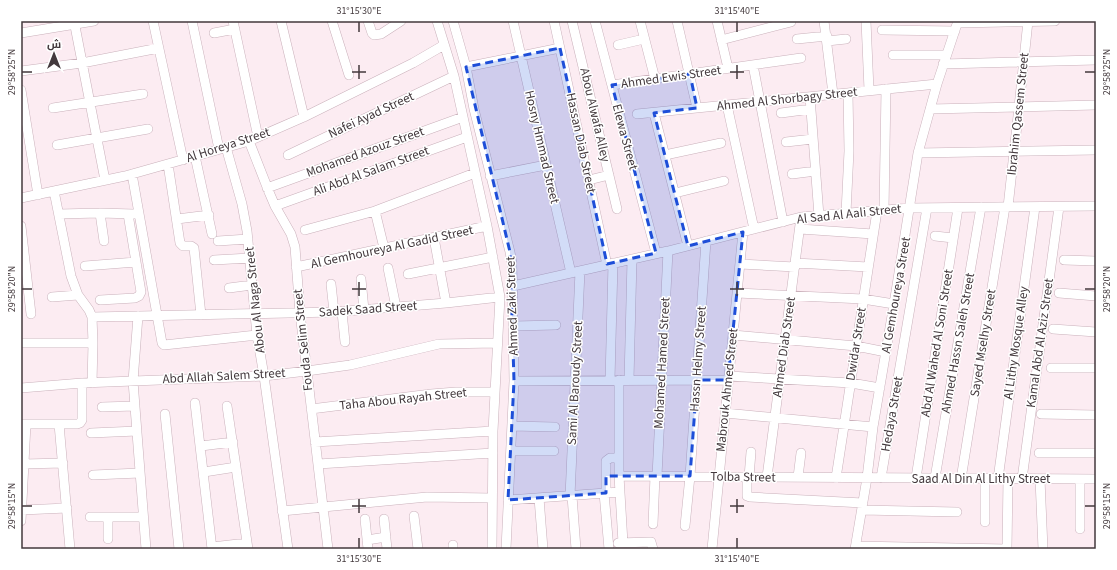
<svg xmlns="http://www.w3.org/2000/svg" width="1117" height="570" font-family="'Source Sans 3',Cairo,sans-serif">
<rect width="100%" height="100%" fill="#fcecf2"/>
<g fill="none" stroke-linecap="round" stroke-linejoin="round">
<defs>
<path id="minor" d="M74,21L105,180
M153,21L183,160
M192,21L219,149
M233,21L258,137
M281,21L304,117
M332,21L349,75
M368,21L372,33L374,35L381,34L401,21
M437,21L454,76L487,226L500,297L493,431L492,549
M453,21L466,67L474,109L510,252L512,263L514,381L506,549
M513,21L571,273
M554,21L607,265
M572,21L617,209
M595,21L656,253
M640,21L655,79
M677,21L697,108
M717,21L728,68
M824,21L833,94
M866,21L869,90
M958,23L1055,21
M882,30L955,31
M21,33L94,21
M214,33L235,29
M797,39L827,36
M721,40L791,22
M827,41L846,39
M618,45L644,39
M893,55H946
M943,64L1096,60
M753,65L783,222
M466,67L560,48
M21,71L82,63L159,48
M612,85L801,58
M21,90L38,195
M810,97L819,216
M727,105L754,229
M53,108L143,94
M930,109L1096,105
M654,113L688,246
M781,113L811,109
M637,114L937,84
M249,141L269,192L275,206L291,234L295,247L300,313L328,549
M786,142L813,139
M57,145L148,129
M226,147L242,204L247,231L257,335L264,376L288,549
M918,153L1096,150
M288,155L454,76
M665,155L721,143
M195,156L212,234
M168,164L180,243L183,246H191L194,248L201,315
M132,174L162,343L164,345L257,335
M792,174L816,171
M490,176L546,165
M589,180L609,175
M267,188L463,117
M54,191L71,276L78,295L89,310L92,317L93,343L92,383
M675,193L724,181
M21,198L125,176L249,141L304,117L413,63L444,45
M275,206L467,137
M1008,207L1019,107L1028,21
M884,210L886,89
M375,211L384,248
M100,213L104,241
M846,213L849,151L848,93
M59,214L100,213L134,214
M177,219L209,215
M21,226L31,314
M800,229L873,234
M305,230L375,211L475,173
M935,236L953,238
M434,238L446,303
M218,241L248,239
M214,260L250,258
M1064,260L1096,261
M795,263L868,267
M740,264L795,267
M85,266L136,262
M296,267L487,226
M388,268L396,307
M408,274L493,257
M361,279L364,310
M331,284L334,312
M513,286L668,251L801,217L910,208L1096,206
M229,288L252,285
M737,293L863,299L894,304
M1059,293L1096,296
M52,297L78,295
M100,300L135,298L139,296L141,292L128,214
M342,312L345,342
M138,316L133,381L146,549
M92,317L334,312L446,303L500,297
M514,326L556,325
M1053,329L1096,332
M733,335L856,346L886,352
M21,343H93
M1051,368H1096
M729,376L851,383L880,388
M610,380L613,263
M619,380V476L623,543
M629,380L632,259
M514,381L728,380
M21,388L82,383L264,376L307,371L350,365L439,344L497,343
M195,403L212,549
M227,406L248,549
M102,407L135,406
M311,409L431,394L456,392H495
M725,413L873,427
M165,414L179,549
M1041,414L1096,415
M21,424H77L80,423L82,420V383
M59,424L70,549
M512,426L555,427
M91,433L137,431
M315,442L493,431
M201,446L233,442
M511,451H554
M1039,453H1096
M24,464L63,463
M318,464L493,453
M204,472L236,467
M93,475L140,473
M619,476L1096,479
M657,476L668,251
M747,477V496L750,497L863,503
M749,477L751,452
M767,477L801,217
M798,477L801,453
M836,478L877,211
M881,478L927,208
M916,478L958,208
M935,478L981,207
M961,479L1005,207
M985,479V522
M998,479L1035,207
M1022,479L1059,207
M1040,479L1043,549
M1080,479V529
M604,493L609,549
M606,493V461L610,458H619
M570,496L580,271
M572,496L576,549
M539,498L543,549
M508,500L620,492
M22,510L67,508
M862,510L957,512
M282,511L427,497L492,498
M414,516L418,549
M90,517H143
M108,517V539
M365,519L368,549
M384,519L387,549
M21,521L26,424
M653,524L655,476
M685,526L690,476L706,241
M367,540L386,537
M618,543L651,542L653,549
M453,545V549
M856,546L1007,549
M212,547L247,543
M712,549L743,232
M855,549L867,478L873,427L894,304L918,153L937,84L958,21
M1007,549L1008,479"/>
</defs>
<!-- minor casing -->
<use href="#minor" stroke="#cab1bb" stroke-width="10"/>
<!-- minor -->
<use href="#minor" stroke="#fff" stroke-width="9"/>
</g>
<!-- marked area -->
<path fill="#1d4ed8" fill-opacity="0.2" stroke="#1d4ed8" stroke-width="3" stroke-dasharray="8 5" stroke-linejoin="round" d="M560,48L607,264L656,253L612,85L690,74L697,108L654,113L688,246L743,232L728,380H697L690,476H606V493L508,500L514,381L510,252L466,67Z"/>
<!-- ticks -->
<path fill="none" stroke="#43393d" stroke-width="1.5" d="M359,22V32M737,22V32M359,65V79M737,65V79M22,72H32M352,72H366M730,72H744M1085,72H1095M359,282V296M737,282V296M22,289H32M352,289H366M730,289H744M1085,289H1095M359,499V513M737,499V513M22,506H32M352,506H366M730,506H744M1085,506H1095M359,538V548M737,538V548"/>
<g text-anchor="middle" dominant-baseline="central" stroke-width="3" stroke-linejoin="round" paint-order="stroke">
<!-- street labels -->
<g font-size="13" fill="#43393d" stroke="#fff">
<text transform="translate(671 77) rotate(-8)">Ahmed Ewis Street</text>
<text transform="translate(787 99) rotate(-6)">Ahmed Al Shorbagy Street</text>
<text transform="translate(1018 114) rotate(-84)">Ibrahim Qassem Street</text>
<text transform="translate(371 115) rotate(-25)">Nafei Ayad Street</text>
<text transform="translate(595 115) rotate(77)">Abou Alwafa Alley</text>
<text transform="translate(625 137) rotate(75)">Elewa Street</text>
<text transform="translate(581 143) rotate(78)">Hassan Diab Street</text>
<text transform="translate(228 145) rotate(-18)">Al Horeya Street</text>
<text transform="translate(542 147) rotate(77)">Hosny Hmmad Street</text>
<text transform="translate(365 152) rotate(-20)">Mohamed Azouz Street</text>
<text transform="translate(371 171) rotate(-20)">Ali Abd Al Salam Street</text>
<text transform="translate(849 214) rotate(-6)">Al Sad Al Aali Street</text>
<text transform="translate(392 247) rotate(-12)">Al Gemhoureya Al Gadid Street</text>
<text transform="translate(896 295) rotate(-80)">Al Gemhoureya Street</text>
<text transform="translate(255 300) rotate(-96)">Abou Al Naga Street</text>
<text transform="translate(512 306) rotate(-92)">Ahmed Zaki Street</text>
<text transform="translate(368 309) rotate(-4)">Sadek Saad Street</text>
<text transform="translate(303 340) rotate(-96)">Fouda Selim Street</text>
<text transform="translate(937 343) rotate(-81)">Abd Al Wahed Al Soni Street</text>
<text transform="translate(958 343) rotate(-80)">Ahmed Hassn Saleh Street</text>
<text transform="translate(983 343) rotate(-81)">Sayed Mselhy Street</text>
<text transform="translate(1016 343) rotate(-82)">Al Lithy Mosque Alley</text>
<text transform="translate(1040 343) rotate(-82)">Kamal Abd Al Aziz Street</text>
<text transform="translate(856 344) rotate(-81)">Dwidar Street</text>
<text transform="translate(784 347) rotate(-82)">Ahmed Diab Street</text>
<text transform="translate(698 359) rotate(-86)">Hassn Helmy Street</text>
<text transform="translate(662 363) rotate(-87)">Mohamed Hamed Street</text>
<text transform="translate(224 376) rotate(-3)">Abd Allah Salem Street</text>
<text transform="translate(575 383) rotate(-87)">Sami Al Baroudy Street</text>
<text transform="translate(727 390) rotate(-84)">Mabrouk Ahmed Street</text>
<text transform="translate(403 399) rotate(-6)">Taha Abou Rayah Street</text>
<text transform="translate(892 414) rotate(-80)">Hedaya Street</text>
<text transform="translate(743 477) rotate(1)">Tolba Street</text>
<text x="981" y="479">Saad Al Din Al Lithy Street</text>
</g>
</g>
<!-- border -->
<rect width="1117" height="570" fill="none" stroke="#ffffff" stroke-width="44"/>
<!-- north arrow -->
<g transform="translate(54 54)" stroke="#ffffff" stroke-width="3" paint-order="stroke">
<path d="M0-3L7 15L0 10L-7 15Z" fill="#43393d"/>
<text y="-6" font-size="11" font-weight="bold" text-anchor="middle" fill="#43393d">ش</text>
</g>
<rect x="22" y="22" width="1073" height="526" fill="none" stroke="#43393d" stroke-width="1.5"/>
<g font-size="10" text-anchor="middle" fill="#43393d">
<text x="359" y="14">31°15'30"E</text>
<text x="737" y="14">31°15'40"E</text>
<text transform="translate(11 72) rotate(-90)" y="4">29°58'25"N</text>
<text transform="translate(1106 72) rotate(-90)" y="4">29°58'25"N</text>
<text transform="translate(11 289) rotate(-90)" y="4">29°58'20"N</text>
<text transform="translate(1106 289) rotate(-90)" y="4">29°58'20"N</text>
<text transform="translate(11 506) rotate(-90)" y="4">29°58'15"N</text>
<text transform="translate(1106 506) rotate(-90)" y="4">29°58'15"N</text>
<text x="359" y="562">31°15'30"E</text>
<text x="737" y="562">31°15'40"E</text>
</g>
</svg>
